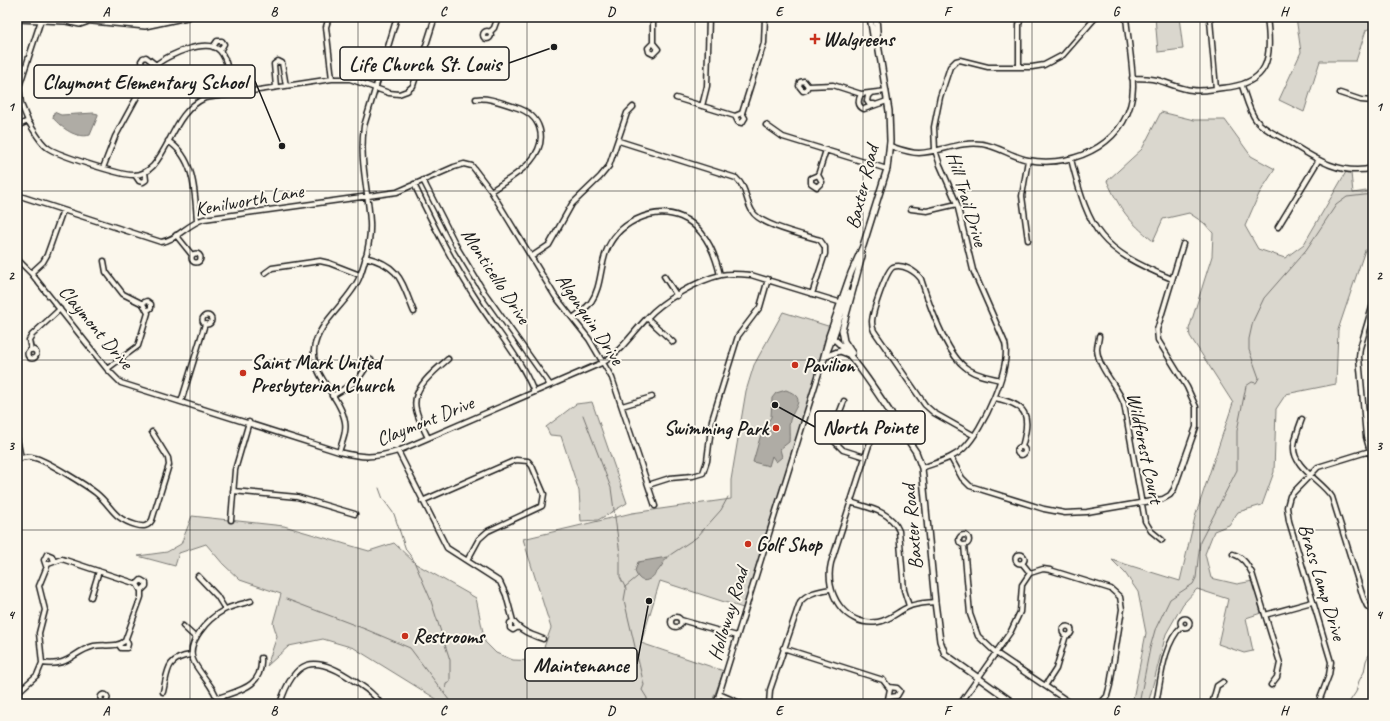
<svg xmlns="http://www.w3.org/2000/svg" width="1390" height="721" font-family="Caveat,sans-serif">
<rect width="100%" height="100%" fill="#fbf7ec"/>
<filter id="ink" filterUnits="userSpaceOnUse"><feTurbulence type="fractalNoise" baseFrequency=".025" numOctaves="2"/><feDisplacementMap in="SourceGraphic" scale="8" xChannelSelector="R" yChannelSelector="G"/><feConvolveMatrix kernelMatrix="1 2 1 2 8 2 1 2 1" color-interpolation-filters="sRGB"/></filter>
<g filter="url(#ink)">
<!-- green -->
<path fill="#dad7ce" stroke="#7b7a75" d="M1155,17H1179L1183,49L1158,52Z
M1296,17H1373V27L1366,30L1356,61H1320L1304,112L1279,100L1301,52Z
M1161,112L1194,120H1225L1251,156L1275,169L1259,194L1245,226L1258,249L1285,258L1304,244L1346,172L1351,173L1353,193L1373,190V252L1365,250L1338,330L1336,384L1286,394L1276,409L1274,472L1262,505L1238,512L1229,525L1214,531L1205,554L1211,578L1237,584L1253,581L1261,613L1246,618L1253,651L1244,653L1218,644L1228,599L1197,589L1183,604L1166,634L1148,704H1132L1146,633L1138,592L1125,573L1112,560L1180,581L1195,517L1233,403L1190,336L1189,329L1212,256L1213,233L1204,223L1189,213L1163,219L1153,241C1128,220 1121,211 1107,181L1142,149Z
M783,312L831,327L743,608L660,581L641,643L724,671L711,704H441L438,700L354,648L323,639L289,646L267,666L277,636L273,623L281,594L240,580L223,564L206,544L179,553L175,566L138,556L167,552L181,544L192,516L284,526L369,551L394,543L416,564L476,598L485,642L496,653L513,660L539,661L551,628L523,539L632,513L731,499V480L746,391L754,365Z
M592,402L627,503L598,520L581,521L579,491L561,436L550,435L546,427L576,404Z"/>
<!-- water -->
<path fill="#afaca5" stroke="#74726e" d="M54,112L61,115L94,113L98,114V116L90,135C76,139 62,128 53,118Z
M786,390C807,398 795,406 790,420C788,427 790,435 789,442L780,449L782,457L776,462L772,456L769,466L753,462L761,434L771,417L772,398L776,393Z
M667,557C661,568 644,595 635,571L638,562Z"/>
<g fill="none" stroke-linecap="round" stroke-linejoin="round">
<!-- stream -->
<path stroke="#74726e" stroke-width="1" d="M583,415L611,488L620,554V577L626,589L624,600L644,685L642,690L647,698V704
M379,488L383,499L394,514L406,550L413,559L430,598L450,660V682L446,684L445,694
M667,557L697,537L721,510L728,497
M625,587L637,577
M286,599L365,629L410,648L452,704
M1139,704L1150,648L1155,630L1170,599L1193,584L1196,578L1200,542L1237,470V431L1246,386L1252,382L1256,383L1259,378L1249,350V339L1253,321L1264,298L1306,250L1336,205L1347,197L1373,194
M1348,704L1356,692L1359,681L1364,672L1366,661L1373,646"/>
<defs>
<path id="minor" d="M130,17V24
M329,17L326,27L332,79
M1210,20L1216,89
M483 35a4 4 0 1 1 8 0a4 4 0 1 1-8 0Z
M490,32L494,28L498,17
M653,43L648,48L649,52L653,54L658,49L653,43V17
M213,47L217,41H222L224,44L220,51
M156,65L151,71L142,65L141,61L143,58L146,57L156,65C167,55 208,37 220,51C229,61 229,80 230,93
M1019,67V25L1021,17
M1132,78C1140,78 1149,78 1157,80C1169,83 1180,89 1192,90C1202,92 1212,89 1222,88C1270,84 1272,59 1267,17
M808,86L804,81L800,82L799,86L803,91L806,90L808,86L833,85L861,94L886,91
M1242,86C1246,97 1249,111 1256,120C1263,129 1275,134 1284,139C1311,156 1339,177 1373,168
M276,87L274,64L278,61L282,63L286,86
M1340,93L1361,100L1373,101
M861,94C858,100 857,106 864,109L887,101
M870,94L868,96L867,101L869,104H874
M676,98L735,116
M476,99C489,97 502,103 515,107C542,115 549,140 530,162C519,174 504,182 491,191
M702,106L707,86L709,17
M735,116L742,113L764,43L765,17
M735,116L738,122L742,123L745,118L742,113
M28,121C34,130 39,142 48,148C58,155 122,176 134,175C141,175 148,171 153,166C172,144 176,111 205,98L332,79H350L389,93L399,94L407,91L413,86L435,17
M766,125L783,137L887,169
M17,126L28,121L21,104L19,87L41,20
M168,141C195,158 195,193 197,221
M619,141L736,178C747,188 745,199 752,211C759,225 804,235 820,240L825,247V254L812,294
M890,146C899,149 909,153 919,153C940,152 961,141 982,144C998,146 1012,157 1028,160C1077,169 1132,140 1133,87C1133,64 1128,40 1126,17
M1071,159C1090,234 1100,249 1172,279
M1028,160L1022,196L1028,240
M103,168L115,137L151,71
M135,175L139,181L143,182L146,180L145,172
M818,175L822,182L817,187L811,183V178L818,175L826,150
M423,180L458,249L484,292L550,385
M414,184C433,225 453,264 478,302C498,333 520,357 534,392
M17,195L161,242C177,240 187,224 204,219L397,192L454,167L464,164L472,166L491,191L555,296L589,339L612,378L655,506
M911,209L927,211L957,204
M1278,227L1318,161
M176,235L192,255
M191.5 258a4.5 4.5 0 1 1 9 0a4.5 4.5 0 1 1-9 0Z
M365,257C401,266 401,281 414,312
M531,257L549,245L572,204L600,177L609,166L627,113L633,107
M17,259L31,273L107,369L121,383L339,452C363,458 375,458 398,451L604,362C622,350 632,334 647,318C662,301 698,280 721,275C731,273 741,274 751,275L842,303
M104,261L106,272L123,294L143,304L148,313L138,346L107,369
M31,273L43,262L47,255L63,210
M265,273L272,268L320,261L329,263L360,275
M664,276L677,296
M142,303L147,301L151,304V308L147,311
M1373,304L1360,348L1359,357L1366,437L1373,462
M202.5 320a4.5 4.5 0 1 1 9 0a4.5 4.5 0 1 1-9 0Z
M573,318C579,313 587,308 591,302C601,288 600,268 606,252C616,224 652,205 681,217C704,227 715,253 720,275
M647,318L673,342
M1099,336C1099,340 1097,345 1097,349C1098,369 1118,386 1124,404L1145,521L1151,531L1162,540
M27.5 354a4.5 4.5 0 1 1 9 0a4.5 4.5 0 1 1-9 0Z
M31,350L29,340L32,335L60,309
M821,365L829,336
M332,396L357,381L371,360
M995,398C1028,405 1031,415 1022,447
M844,401L837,419L834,441L843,450L865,457
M181,402L205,324
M622,406L652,397
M1302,419C1299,427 1295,437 1294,446C1292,467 1322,481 1332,497L1363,597L1367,606L1373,611
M894,421L876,434L869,445L831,563C824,592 844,627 878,622C890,620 897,612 908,607C916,603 926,603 935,602
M973,435L934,413L925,405L874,331C873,329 872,325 872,322C872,313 886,271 893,267C903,263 916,272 921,279C928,301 946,353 965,367C974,375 989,377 1000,380
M428,438C424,429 418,419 416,409C411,388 434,372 448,359
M17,439L21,458
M1017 451a4 4 0 1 1 8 0a4 4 0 1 1-8 0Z
M398,451L447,548L500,582L506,595L513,621C520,631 532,635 543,639
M339,452C342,442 347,432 345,422C341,397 312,377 314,350C316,323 350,302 360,276C366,259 371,240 370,222C368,188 359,160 364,126L397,17
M951,458L962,478L970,486L1044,509L1065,513L1087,512L1163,499L1170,495L1174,489L1196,427V407L1187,387L1158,340L1157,330L1183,244
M17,460C22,457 29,456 35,458C46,460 87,486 96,493C113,507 112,518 136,525C143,527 148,527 152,520L169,465L168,458L152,432
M922,468C937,462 953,459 964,448C983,430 1011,368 1005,343L973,270L957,204L940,165L935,150L934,127L940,97L950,67L956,61L960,60L988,67H1032L1044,65L1063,55L1096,17
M648,485L670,478L693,476L703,473L707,461L712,420L738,336L760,307L768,279
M233,491L297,497L355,514
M422,501L516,460L528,461L532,466L544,494L542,506L488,531L479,539L467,561
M850,502C869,508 891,511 899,531L904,590L909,606
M231,520L235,470L249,422
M959 540a5 5 0 1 1 10 0a5 5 0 1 1-10 0Z
M964,545L970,614L978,636L996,653L1072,704
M1233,554C1243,557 1247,564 1252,573L1280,663L1277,677L1271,685
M1015.5 559a4.5 4.5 0 1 1 9 0a4.5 4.5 0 1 1-9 0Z
M1022,563L1030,573
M46,566L44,560L47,554L52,556L54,561
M1030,573L1043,569L1050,570L1111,589L1120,597L1122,609L1110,685L1107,696L1100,704
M198,576L217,596L225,609
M137,584L141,580L146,583V586L141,591
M91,597L99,571
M1265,615L1312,602
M671 622a5 5 0 1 1 10 0a5 5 0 1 1-10 0Z
M1180.5 623a4.5 4.5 0 1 1 9 0a4.5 4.5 0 1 1-9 0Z
M681,620L737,636
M513,621L510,623V628L513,630L518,627
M183,626L196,638
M1062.5 631a4.5 4.5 0 1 1 9 0a4.5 4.5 0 1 1-9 0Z
M119,645L121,648H127L128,644L126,639
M783,648L883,680L890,689L887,704
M1045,686L1056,669L1066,635
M889,687L897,688L900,691L897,696L890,697
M163,692C168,671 166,658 191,655
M17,693L37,675L42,663L39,633L45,610L39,586L48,564L62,559L137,584L141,591V597L125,641C116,648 105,644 94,646C71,652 71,667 42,663
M719,694L742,704
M100.5 698a3.5 3.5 0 1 1 7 0a3.5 3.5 0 1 1-7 0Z
M218,698C240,690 263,687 261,658
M17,699L21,704
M219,704C215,687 201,676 194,662C184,643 209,618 224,610C231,606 243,604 251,601
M280,704C294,659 314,653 353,680C363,687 374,693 381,704
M716,704L819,373L833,338
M769,704L770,690L800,602C807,593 819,591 830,589
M960,704L1011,631L1020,612L1022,585L1030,573
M1156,704C1161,679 1163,644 1182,626
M1212,704L1217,686L1223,682
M1318,704L1329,675L1331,662L1289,521L1287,507L1290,496L1318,467L1373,450"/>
<path id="major" d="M870,17L874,41L878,44
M876,17L878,44L889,111L890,141L887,169L863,246L851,273L829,336C849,344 901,430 916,452L922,468L935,602L940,641L945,654L1015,704
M17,19L66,21L80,24L86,22
M66,21L72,19L145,26L187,17
M140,24L144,22L173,17
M833,338L848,293
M852,353L844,341L842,330L862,256
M827,356L840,351L848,354"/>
</defs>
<!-- minor casing -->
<use href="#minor" stroke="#1c1c1c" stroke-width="7"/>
<!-- major casing -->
<use href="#major" stroke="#1c1c1c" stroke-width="8"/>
<!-- minor -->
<use href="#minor" stroke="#fbf7ec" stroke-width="4"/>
<!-- major -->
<use href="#major" stroke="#fbf7ec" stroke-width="5"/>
</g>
</g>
<!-- grid -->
<path fill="none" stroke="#1c1c1c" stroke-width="1" stroke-opacity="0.55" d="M190,17V704M358,17V704M527,17V704M695,17V704M863,17V704M1032,17V704M1200,17V704M17,191H1373M17,360H1373M17,530H1373"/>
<!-- markers -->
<g fill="#c8321e" stroke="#fbf7ec" stroke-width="1.5">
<path d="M813 33h4v4h4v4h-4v4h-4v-4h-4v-4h4z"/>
<circle cx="795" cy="365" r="4"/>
<circle cx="243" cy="373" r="4"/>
<circle cx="776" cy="428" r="4"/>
<circle cx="748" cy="544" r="4"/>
<circle cx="405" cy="636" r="4"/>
</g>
<g text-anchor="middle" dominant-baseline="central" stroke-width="4" stroke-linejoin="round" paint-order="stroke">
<!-- poi labels -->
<g font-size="20" font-weight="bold" fill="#1c1c1c" stroke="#fbf7ec" text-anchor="start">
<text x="823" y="39">Walgreens</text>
<text x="251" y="362">Saint Mark United<tspan x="251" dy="23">Presbyterian Church</tspan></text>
<text x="803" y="365">Pavilion</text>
<text x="768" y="428" text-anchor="end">Swimming Park</text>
<text x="756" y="544">Golf Shop</text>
<text x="413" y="636">Restrooms</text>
</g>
<!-- street labels -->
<g font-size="20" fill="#1c1c1c" stroke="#fbf7ec">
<text transform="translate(862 187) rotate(-76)">Baxter Road</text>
<text transform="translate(967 199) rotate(73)">Hill Trail Drive</text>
<text transform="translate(249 200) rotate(-10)">Kenilworth Lane</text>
<text transform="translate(496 276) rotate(57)">Monticello Drive</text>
<text transform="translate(590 319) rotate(56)">Algonquin Drive</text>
<text transform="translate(96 327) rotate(50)">Claymont Drive</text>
<text transform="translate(425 421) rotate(-22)">Claymont Drive</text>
<text transform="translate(1145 448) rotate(78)">Wildforest Court</text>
<text transform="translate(912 527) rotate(-95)">Baxter Road</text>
<text transform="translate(1322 582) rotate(73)">Brass Lamp Drive</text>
<text transform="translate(728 614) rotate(-73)">Holloway Road</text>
</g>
</g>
<!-- callouts -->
<path fill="none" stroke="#1c1c1c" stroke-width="1.5" d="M554 47L509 63M282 146L255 81M775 405L815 427M649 601L637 664"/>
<g fill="#1c1c1c" stroke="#fbf7ec" stroke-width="1.5">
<circle cx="554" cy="47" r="4"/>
<circle cx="282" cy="146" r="4"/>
<circle cx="775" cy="405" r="4"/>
<circle cx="649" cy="601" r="4"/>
</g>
<g fill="#fbf7ec" stroke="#1c1c1c" stroke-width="1.5">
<rect x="340" y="47" width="169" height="33" rx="4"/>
<rect x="34" y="65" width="221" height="33" rx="4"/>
<rect x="815" y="411" width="110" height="33" rx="4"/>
<rect x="525" y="648" width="112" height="33" rx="4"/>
</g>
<g font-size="21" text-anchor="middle" font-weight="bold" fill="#1c1c1c">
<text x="425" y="71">Life Church St. Louis</text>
<text x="145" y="89">Claymont Elementary School</text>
<text x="870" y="434">North Pointe</text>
<text x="581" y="672">Maintenance</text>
</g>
<!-- margin -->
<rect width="1390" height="721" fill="none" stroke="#fbf7ec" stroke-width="44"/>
<rect x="22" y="22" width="1346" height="677" fill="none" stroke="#1c1c1c" stroke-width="1.5"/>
<g font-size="13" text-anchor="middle" font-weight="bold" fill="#1c1c1c">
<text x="106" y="16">A</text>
<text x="274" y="16">B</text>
<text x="443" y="16">C</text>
<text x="611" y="16">D</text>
<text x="779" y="16">E</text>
<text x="947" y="16">F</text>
<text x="1116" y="16">G</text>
<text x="1284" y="16">H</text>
<text x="11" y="111">1</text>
<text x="1379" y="111">1</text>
<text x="11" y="280">2</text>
<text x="1379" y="280">2</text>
<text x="11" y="450">3</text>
<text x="1379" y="450">3</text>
<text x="11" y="619">4</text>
<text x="1379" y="619">4</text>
<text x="106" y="715">A</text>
<text x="274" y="715">B</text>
<text x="443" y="715">C</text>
<text x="611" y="715">D</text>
<text x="779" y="715">E</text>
<text x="947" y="715">F</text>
<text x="1116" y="715">G</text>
<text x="1284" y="715">H</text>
</g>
</svg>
